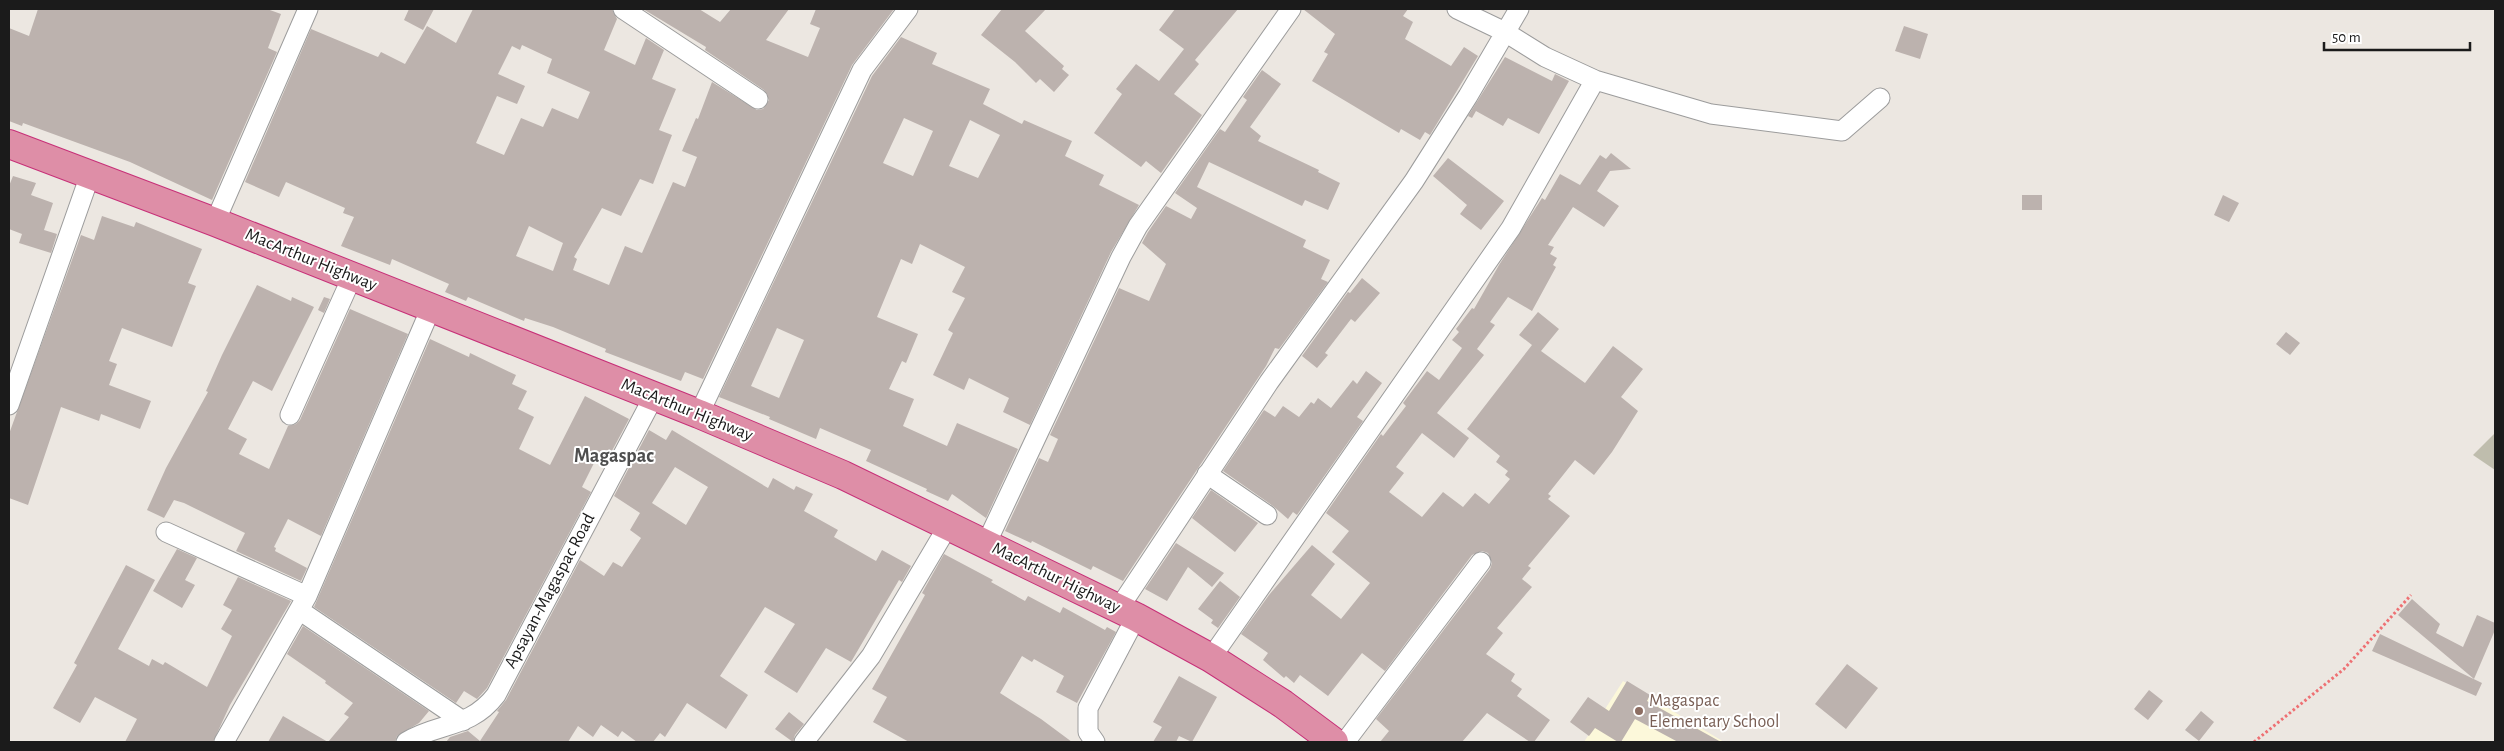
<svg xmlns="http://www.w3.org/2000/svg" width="2504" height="751" font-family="'Alegreya Sans',sans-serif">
<rect width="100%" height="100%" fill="#ece7e1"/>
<!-- education -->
<path fill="#fcf8da" d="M1623,681L1724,742H1584Z"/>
<!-- construction -->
<path fill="#bfbdad" d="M2495,433V470L2473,455Z"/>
<!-- building -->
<path fill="#bcb2ae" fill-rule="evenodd" d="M38,9H267L281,14L268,48L277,52L212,200L130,162L23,123L22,126L9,121V28L29,36Z
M409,9H434L423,30L404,20Z
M473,9H612L617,19L604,50L635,65L646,38L664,50L652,79L676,89L659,130L672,135L653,184L640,179L621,216L602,208L574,257L577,259L573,270L609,285L625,246L642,253L673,182L685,187L697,157L682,151L696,118L698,119L712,82L757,110L763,109L769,100L764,90L705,50L706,47L643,9H699L720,22L731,9H789L766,40L808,57L820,28L810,24L816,9H894L852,65L703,379L685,372L681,381L605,352L606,349L553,327L525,318L524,321L468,297L466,301L445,292L449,284L392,259L390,265L341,246L354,217L343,213L345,208L286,182L279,197L245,182L311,29L378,57L381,52L405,64L427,26L456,43ZM522,45L552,59L547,73L590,92L578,119L552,108L543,127L521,118L504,155L476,143L497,96L517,104L525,86L498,74L512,46L520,50ZM529,226L563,243L553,271L516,256Z
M1002,9H1046L1025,31L1064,66L1062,69L1069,75L1054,92L1040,79L1036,83L1015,62L981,35Z
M1175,9H1238L1195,60L1199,64L1174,94L1202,115L1161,173L1146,161L1141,167L1094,133L1122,94L1116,89L1136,64L1159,81L1184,49L1159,30Z
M1303,9H1408L1403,16L1413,22L1405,39L1451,66L1464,47L1478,56L1430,135L1425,132L1420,140L1401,129L1399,133L1312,81L1328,54L1324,52L1335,34Z
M1904,26L1928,34L1920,59L1895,51Z
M901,37L937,53L932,64L990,89L983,104L1022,124L1024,120L1072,141L1065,156L1104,175L1099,185L1139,205L1111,252L1030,425L1003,412L1009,398L969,378L964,390L933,375L953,333L948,330L965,298L952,292L965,267L920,244L912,264L901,259L877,317L918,334L906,363L902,361L889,389L914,399L903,426L947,446L957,423L1018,449L986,518L952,494L948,501L926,491L927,489L866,461L871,450L820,428L816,439L769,419L770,417L719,397L872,76ZM904,118L933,131L913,176L883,163ZM970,120L1000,135L978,178L949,166ZM777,328L804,340L779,398L751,386Z
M1505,57L1552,81L1555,74L1569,81L1539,134L1508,118L1503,126L1476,111L1472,118L1468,116Z
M1262,70L1281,84L1250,127L1261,136L1258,141L1319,170L1318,172L1340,183L1328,210L1305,200L1302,206L1209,162L1197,187L1306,240L1303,247L1330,260L1321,279L1328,282L1279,349L1275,348L1266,366L1123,581L1093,566L1091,570L1032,541L1031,543L1005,531L1039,458L1048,462L1058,439L1050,435L1119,288L1149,301L1166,264L1142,243L1148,232L1166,206L1191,219L1197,208L1175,193L1220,129L1225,132L1247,100L1243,97Z
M1611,153L1631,169L1610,171L1597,191L1619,206L1604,227L1573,207L1548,245L1554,247L1550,254L1557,258L1553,265L1556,267L1532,311L1508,297L1490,322L1495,325L1477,349L1484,355L1437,413L1469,438L1454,458L1422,433L1396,467L1404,473L1389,492L1422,517L1443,492L1463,507L1475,493L1489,504L1510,479L1505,475L1508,471L1496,462L1500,456L1467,429L1532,345L1519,335L1538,312L1559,329L1541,351L1585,383L1613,346L1643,369L1621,397L1638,411L1612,452L1594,475L1575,460L1548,494L1551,496L1548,499L1570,516L1528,566L1531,568L1522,579L1532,587L1497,628L1503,633L1486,654L1515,674L1511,681L1522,689L1517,696L1550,720L1534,742H1530L1487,713L1462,742H1380L1389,731L1376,719L1490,569L1492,563L1488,553L1482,551L1472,555L1385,671L1362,653L1328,696L1300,675L1294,683L1286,676L1284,678L1263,660L1268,653L1241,634L1269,595L1312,545L1335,564L1311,595L1341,619L1370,583L1332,552L1349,531L1326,513L1381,434L1383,436L1406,406L1403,403L1427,371L1439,380L1462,348L1452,340L1459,332L1456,329L1472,308L1474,309L1499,265L1542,198L1545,200L1560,174L1580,185L1600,155L1606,159Z
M1448,158L1504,201L1481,230L1460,214L1467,205L1433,176Z
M13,176L36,183L31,195L53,203L44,230L57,234L51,253L19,243L22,234L9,229V186Z
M2022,195H2042V210H2022Z
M2223,195L2239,203L2229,222L2214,215Z
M102,216L134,227L136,222L202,249L188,283L196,286L172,347L122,328L109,361L117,364L109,385L151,401L140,429L101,414L99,421L61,407L28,505L9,498V434L81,235L94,240Z
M1362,278L1380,293L1355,322L1351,319L1325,353L1328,355L1317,368L1302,356L1348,292L1350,293Z
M257,285L291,301L292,297L314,307L272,391L253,381L228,429L247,439L239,454L269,469L288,426L296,424L300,420L350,309L408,334L321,536L288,519L274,547L276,548L275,551L307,568L301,581L236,551L245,533L184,503L174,500L164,518L147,510L166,468L208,392L206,391L222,355Z
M324,297L330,299L324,313L318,310Z
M2286,332L2300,343L2290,355L2276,344Z
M430,339L469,357L470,353L516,375L512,384L527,391L518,409L534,417L519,449L550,465L585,396L629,419L606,462L597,457L582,487L591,492L487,688L477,699L464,691L456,703L314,607Z
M1366,371L1382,383L1357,417L1363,421L1297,515L1293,512L1288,519L1273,506L1223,471L1264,410L1275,417L1283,406L1299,417L1311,402L1314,404L1318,398L1331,408L1353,380L1357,384Z
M649,430L666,440L672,430L768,488L773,478L794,490L796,486L813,494L804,511L838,530L834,537L876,561L882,550L911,566L902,582L899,580L851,662L826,648L797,693L764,672L795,624L765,607L720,676L748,695L726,729L687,703L665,737L660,733L653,742H637L622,731L618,737L601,725L593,737L578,726L568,742H446L450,737L468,731L480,741L499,712L497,711L506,700L580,560L604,576L613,562L622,567L641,538L630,530L640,513L614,496ZM675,467L708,487L686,525L652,503Z
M1211,490L1258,523L1235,552L1192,518Z
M1176,543L1224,573L1212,587L1188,567L1167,601L1145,589Z
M177,549L197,558L185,580L195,585L182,608L153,591Z
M944,554L993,580L991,582L1025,601L1028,596L1060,613L1063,607L1105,630L1107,627L1116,632L1077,703L1056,692L1064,676L1034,659L1032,662L1022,656L1000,693L1041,719L1072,742H909L873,722L887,697L872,689L915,613L925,595L922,593Z
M126,565L155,580L118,649L149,666L152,659L163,665L165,662L207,687L232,636L221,629L232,610L223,605L238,577L291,601L230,705L213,742H125L137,719L95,697L80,723L53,708L77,665L74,663Z
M1220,581L1240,597L1218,628L1211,623L1213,620L1198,609Z
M2412,599L2440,624L2436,633L2463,647L2477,615L2495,623V630L2474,679L2398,615Z
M303,626L429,711L419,723L397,736L395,742H268L283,716L328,742L349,717L344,714L353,703L325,683L326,681L287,654Z
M2380,634L2482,683L2476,696L2372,651Z
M1847,664L1878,688L1846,729L1815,704Z
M1179,676L1217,697L1192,742L1179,736L1176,742H1153L1162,727L1153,722Z
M1627,681L1650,695L1647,701L1721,742H1678L1635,719L1621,742H1618L1595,728L1589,736L1570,722L1588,697L1609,711Z
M2149,690L2163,701L2148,720L2134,709Z
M2201,711L2214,722L2199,741L2185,730Z
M789,712L804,724L795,735L793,742L775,729Z"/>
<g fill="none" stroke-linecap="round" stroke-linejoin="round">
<defs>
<path id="minor" d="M623,9L758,99
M1457,9L1505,32L1545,57L1595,80L1711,114L1842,131L1880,98
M215,222L308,9
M9,405L90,175
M699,414L862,70L908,9
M290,415L352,277
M1207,474L1267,515
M166,532L307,596
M986,544L1121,257L1138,226L1291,9
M1119,608L1269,382L1414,181L1468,96L1519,9
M299,610L463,721
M1211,658L1511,228L1595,80
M224,742L307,596L431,308
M406,742C439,722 470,729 496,695L654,396
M804,742L871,656L948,526
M1095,742L1088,732V708L1136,617
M1345,742L1481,562"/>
<path id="highway" d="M9,144L215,222L699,414L843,475L1136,617L1211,658L1283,704L1334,742"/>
</defs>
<!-- minor casing -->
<use href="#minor" stroke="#9c9c9c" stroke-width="21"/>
<!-- highway casing -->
<use href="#highway" stroke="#c73078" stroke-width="30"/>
<!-- path -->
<path stroke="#ee7073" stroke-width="3" stroke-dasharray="2.5 2.5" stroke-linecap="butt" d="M2254,742L2344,669L2411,595"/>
<!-- minor -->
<use href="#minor" stroke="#fff" stroke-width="19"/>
<!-- highway -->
<use href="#highway" stroke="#de8ea7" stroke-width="28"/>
</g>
<!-- markers -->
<circle fill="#8d6e63" stroke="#fff" stroke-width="2" cx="1639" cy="711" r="5"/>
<g text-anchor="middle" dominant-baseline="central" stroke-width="4" stroke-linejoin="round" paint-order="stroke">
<!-- street labels -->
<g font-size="18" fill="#1b1b1b" stroke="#fff">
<text transform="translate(311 260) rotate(22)">MacArthur Highway</text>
<text transform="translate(687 410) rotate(22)">MacArthur Highway</text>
<text transform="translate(1056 578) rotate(26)">MacArthur Highway</text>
<text transform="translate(550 591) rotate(-62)">Apsayan-Magaspac Road</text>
</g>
<!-- education labels -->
<g font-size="18" fill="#785e54" stroke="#fff" text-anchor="start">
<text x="1649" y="701">Magaspac<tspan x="1649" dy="21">Elementary School</tspan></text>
</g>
<!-- quarter labels -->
<g font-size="20" font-weight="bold" fill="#4e4e4e" stroke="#fff">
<text x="614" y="456">Magaspac</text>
</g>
</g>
<!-- border -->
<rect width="2504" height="751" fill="none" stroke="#1b1b1b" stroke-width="20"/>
<!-- scale -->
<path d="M2324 42v8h146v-8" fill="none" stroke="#1b1b1b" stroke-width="2.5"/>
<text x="2332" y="42" font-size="15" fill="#1b1b1b" stroke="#ffffff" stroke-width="4" paint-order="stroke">50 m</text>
</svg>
